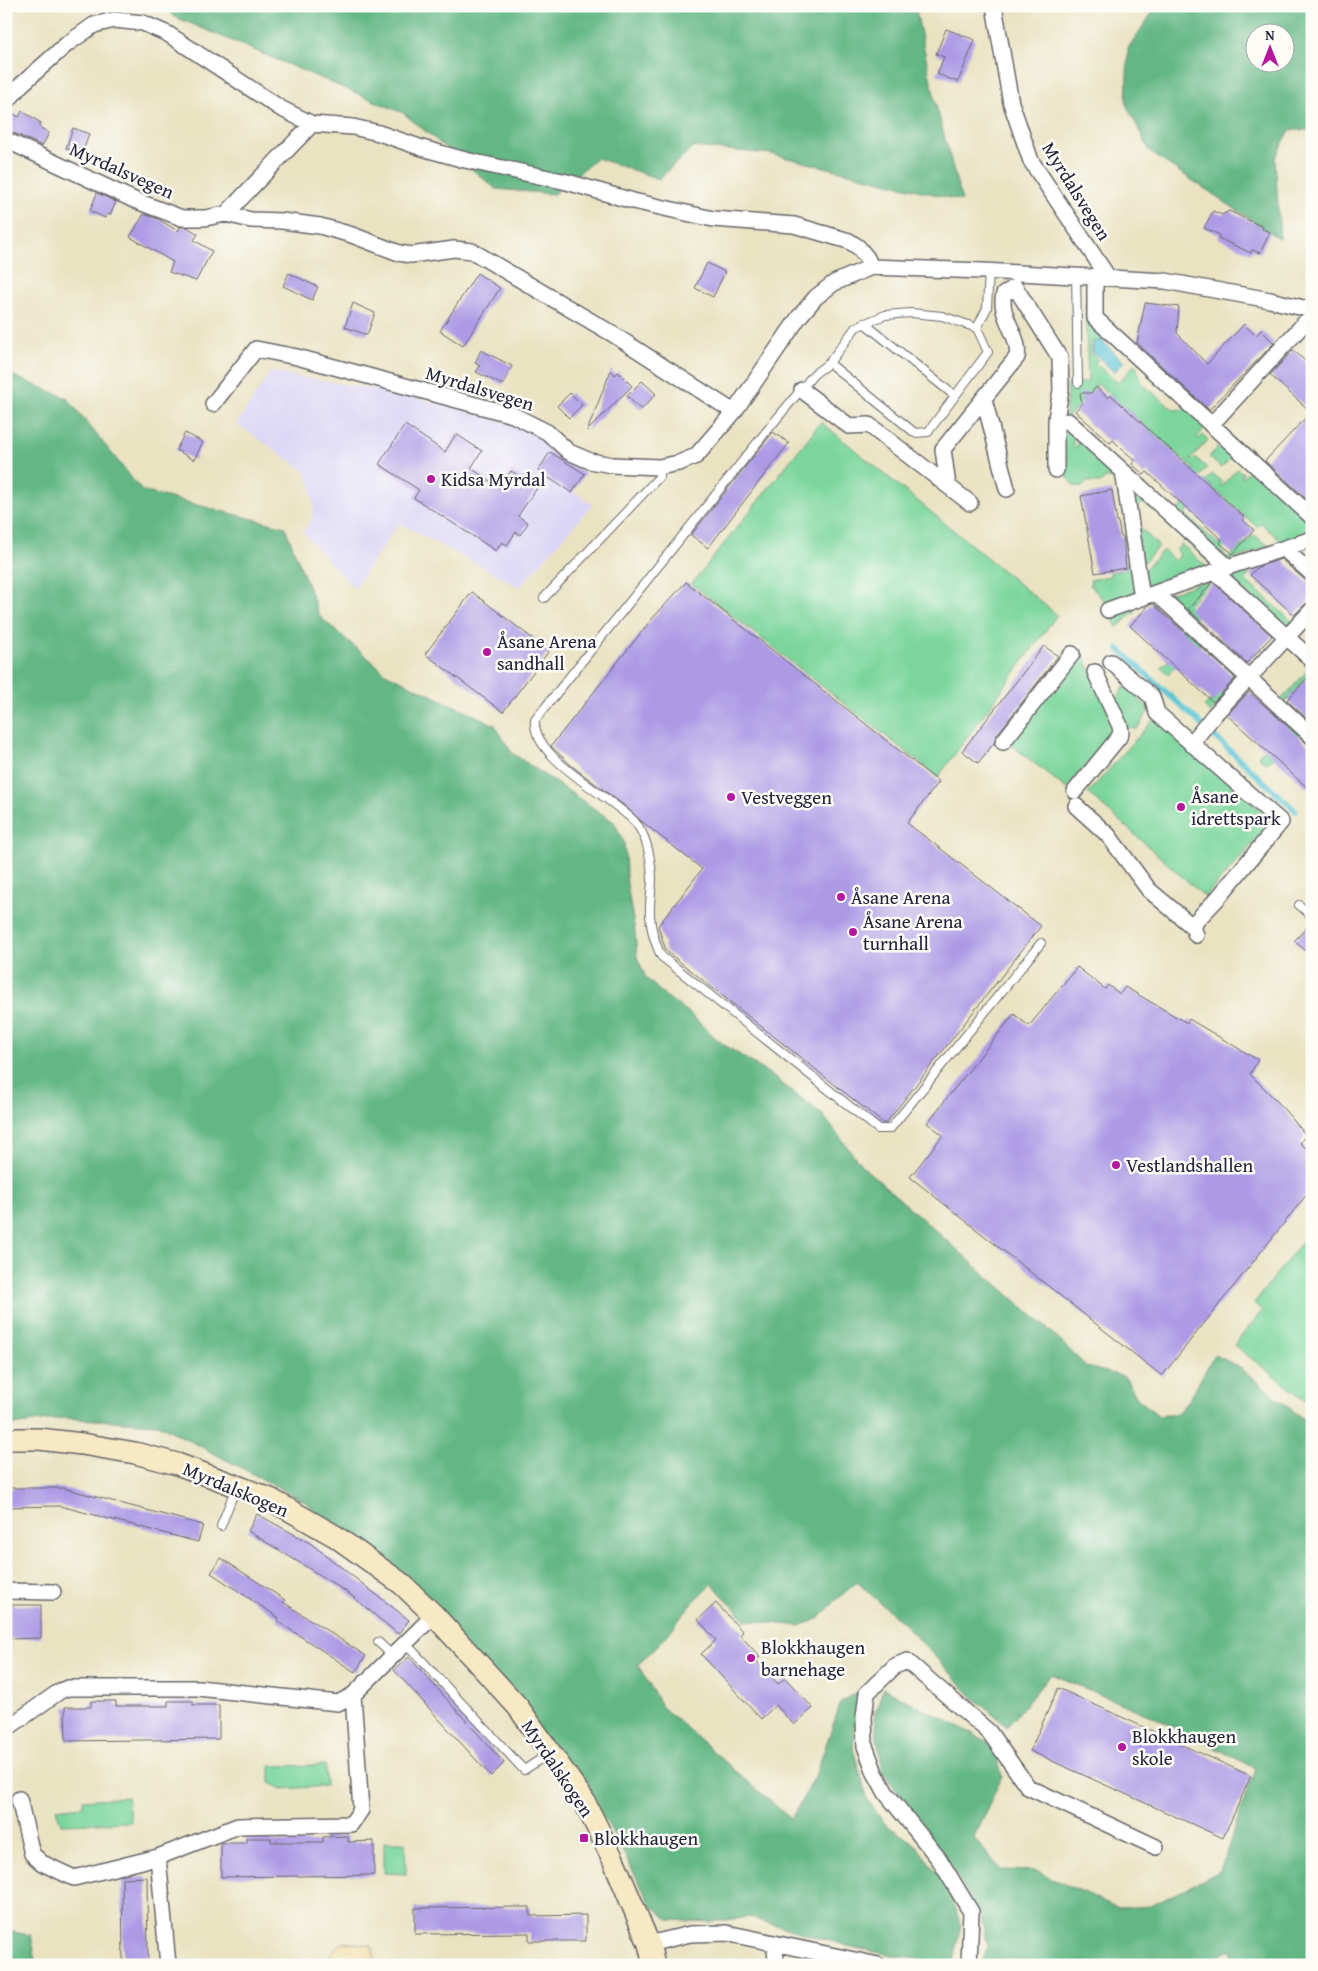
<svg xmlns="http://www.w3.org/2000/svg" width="1318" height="1971" font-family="'Gentium Book Plus',serif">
<rect width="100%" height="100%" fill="#fdfcf7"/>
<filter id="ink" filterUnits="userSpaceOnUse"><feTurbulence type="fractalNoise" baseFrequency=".02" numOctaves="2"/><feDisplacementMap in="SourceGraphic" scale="10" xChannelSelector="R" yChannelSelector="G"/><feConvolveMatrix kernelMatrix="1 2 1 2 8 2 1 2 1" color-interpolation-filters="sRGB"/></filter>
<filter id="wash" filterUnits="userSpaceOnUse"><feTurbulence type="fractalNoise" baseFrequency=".0096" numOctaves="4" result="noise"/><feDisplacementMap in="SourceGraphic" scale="20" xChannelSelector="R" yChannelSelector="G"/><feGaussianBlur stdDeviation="1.12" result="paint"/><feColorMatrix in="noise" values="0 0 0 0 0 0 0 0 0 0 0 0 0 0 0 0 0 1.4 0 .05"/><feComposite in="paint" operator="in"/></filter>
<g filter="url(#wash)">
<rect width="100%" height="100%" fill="#e9e3c2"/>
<!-- built -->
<path fill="#dcd6f6" d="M270,372L402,394L484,415L538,433L551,453L539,470L593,504L520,587L399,523L354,589L303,532L311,520L314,508L311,486L305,471L237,424Z"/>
<!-- green -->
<path fill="#7bd69c" stroke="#4e7c6c" d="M1085,304H1090L1106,336L1102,341L1091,342V353L1098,360L1095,363L1118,383L1135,364L1142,383L1146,387L1174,410L1187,409L1207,427L1197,437L1199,439L1203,435L1208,440L1191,459L1193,460L1195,457L1207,468L1187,490L1193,468L1098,384L1068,417L1065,418L1068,384L1088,382Z
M821,422L1057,615L938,777L692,584Z
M1064,427L1074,432L1073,447H1077L1078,435L1119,478H1105C1099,487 1095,481 1087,482L1082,487C1060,490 1064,442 1064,427Z
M1218,447L1231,458L1221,468L1209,457Z
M1251,468L1312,523V532L1283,543L1261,523L1257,527L1209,484L1185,514L1219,545L1221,543L1225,547L1221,551L1228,558L1254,535L1270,547L1228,561L1175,513L1212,474L1222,482L1220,485L1221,487L1237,469L1243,473L1241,476L1242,478Z
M1129,482L1158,508L1154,512L1145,504H1141L1138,507V519L1134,517Z
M1170,520L1219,564L1213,566L1168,524Z
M1136,524L1159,546L1142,564Z
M1181,544L1208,568L1146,589L1143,571L1163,550L1175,561L1180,555L1176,551Z
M1133,560L1138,593L1106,603L1090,585L1091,583L1090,580L1110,576V572L1126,570L1127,561Z
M1255,565L1245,580L1294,623L1287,631L1225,574Z
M1213,579L1187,605L1197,615L1192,620L1164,595Z
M1132,606L1135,613L1134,614L1132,613L1118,627L1115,624L1111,614Z
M1185,626L1203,642L1199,647L1195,644L1168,674L1161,667L1191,639L1181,630Z
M1082,652L1116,729L1067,789L1009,743L1075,656Z
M1306,661L1312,666V671L1283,704L1280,701L1309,669L1304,663Z
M1235,673L1242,679L1210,713L1204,707L1210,700L1213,702Z
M1124,687L1131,690L1149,710L1137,729L1128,728L1115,703Z
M1156,717L1273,821L1205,897L1088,793Z
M1283,717L1301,732L1297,737L1294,735L1267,764L1258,756L1286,725L1282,719Z
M1312,1229V1405L1234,1345L1262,1311L1254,1303Z
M325,1765L326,1786L283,1789L270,1783V1766Z
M127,1797L131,1822L61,1824L56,1809L83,1806V1800Z
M384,1842H405L406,1874L384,1873Z"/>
<!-- forest -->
<path fill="#64b784" stroke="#436c60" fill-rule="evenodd" d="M163,6H915L937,109L962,201L771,154L693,147L659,179L597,158L554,194L496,189L403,113L173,16Z
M1157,6H1312V130H1290L1275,158L1280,239L1150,152L1126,104L1128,48ZM1256,32H1286V62H1256Z
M6,373L67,398L142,491L285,527L320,617L387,674L495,725L512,753L614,822L624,842L627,885L635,932L637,957L646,978L663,994L690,1014L720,1042L768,1073L822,1114L862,1166L1050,1331L1087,1367L1125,1377L1137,1398L1159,1416L1176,1414L1189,1400L1214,1355L1238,1366L1312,1426V1965H1234L1232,1949L1194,1965H982L987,1947L981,1916L956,1875L883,1772L874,1718L883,1688L995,1745L1002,1777L974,1838L1001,1870L1036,1871L1118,1908L1151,1906L1220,1871L1255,1768L1158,1719L1051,1674L1007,1727L974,1698L907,1627L857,1582L836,1600L820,1618L800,1626L746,1620L712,1584L690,1605L666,1637L638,1665L661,1706L791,1819L814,1779L841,1702L872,1682L857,1705L853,1749L868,1800L885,1824L915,1844L949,1888L961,1926L952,1964L902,1957L851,1947L748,1917L712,1922L669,1920L651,1905L607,1822L518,1714L420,1609L306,1502L158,1424L63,1418L6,1426Z
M6,1931L31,1935L37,1965H6Z"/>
<!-- sand -->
<path fill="#eeda9e" stroke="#887e6c" d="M345,1942L372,1945L375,1961L373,1965H330L328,1957L336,1948Z"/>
<!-- water -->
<path fill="#5cc6d6" stroke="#3f7488" d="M1095,341H1102L1124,362L1114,372L1093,352V343Z"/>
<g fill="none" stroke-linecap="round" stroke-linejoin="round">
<!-- stream -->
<path stroke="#5cc6d6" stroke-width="5.5" d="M1119,649L1296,811"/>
</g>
<g id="blocks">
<!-- building -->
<path fill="#ac9ae5" d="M946,29L975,40L958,82L937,74L944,57L936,54Z
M22,111L41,123L39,127L49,133L42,146L6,129V123L12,113L19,117Z
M73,128L89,134L82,154L66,148Z
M97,193L116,202L110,215L107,214L105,218L90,211Z
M1213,211L1222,215L1229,211L1263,227L1262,229L1270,232L1260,253L1252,250L1251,253L1218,238L1220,235L1204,228Z
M144,214L158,219L178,231L180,227H187L198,234L194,240L212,251L196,281L169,272L173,262L130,237Z
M707,263L725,272L713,297L695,288Z
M289,273L318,287L312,300L283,286Z
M477,273L500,288L463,346L440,331Z
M353,303L375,313L367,335L345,327Z
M1145,303L1179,307L1177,333L1207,364L1244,324L1256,336L1261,330L1274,343L1209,410L1137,343Z
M481,350L512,366L503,385L476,372L480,366L475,363Z
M1293,350L1312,367V504L1265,461L1311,412L1270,375Z
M611,370L615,375L618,372L632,386L587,431Z
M642,381L656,394L641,410L627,396Z
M1096,387L1108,398L1111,395L1245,518L1243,520L1254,530L1233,554L1220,543L1222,540L1147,472L1144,475L1132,464L1135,460L1123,450L1113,440L1110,443L1075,411L1082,404L1080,393H1091Z
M570,393L582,405L569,418L557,406Z
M405,425L445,452L456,434L482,451L471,468L500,488L511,471L537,488L518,516L528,523L520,535L516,532L507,545L502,542L496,551L414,498L419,490L379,464Z
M773,432L789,443L708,548L691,535Z
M185,433L203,442L194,460L176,450Z
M550,452L585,474L572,493L538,471Z
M1112,490L1117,522H1118L1121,537H1123L1126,568L1095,573L1081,496Z
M1281,559L1306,581L1312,583V598L1294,615L1250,575L1258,567Z
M686,582L939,782L907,823L1041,926L886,1123H883L666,951L658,926L702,869L641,821L626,807L572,766L551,746L651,620Z
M1213,582L1272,636L1247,663L1188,609Z
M472,592L549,651L503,712L425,654Z
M1153,604L1234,677L1235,679L1213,702L1130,626L1149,605Z
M1044,646L1058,656L996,736L994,743L978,763L962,751Z
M1312,673V712L1306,718L1287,700Z
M1249,692L1312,748V792L1227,715Z
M1312,922V956L1294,941Z
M1077,967L1105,989L1108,985L1120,994L1125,987L1187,1023L1189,1019L1258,1060L1250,1074L1277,1101L1306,1135L1300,1143L1312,1153V1188L1162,1376L910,1177L943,1135L927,1123L1014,1014L1029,1026Z
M6,1488H63L203,1525L198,1542L60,1506L6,1507Z
M257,1514L310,1543L409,1620L398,1634L347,1592L248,1531Z
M221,1558L285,1600L283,1602L366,1656L355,1672L277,1621L279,1618L211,1573Z
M716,1603L743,1632L740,1635L760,1657L756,1660L778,1684L785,1678L813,1708L794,1725L776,1705L761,1719L701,1654L716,1640L698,1620Z
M6,1605H41V1638L6,1639Z
M409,1657L504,1763L491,1776L394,1670Z
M1058,1688L1251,1776L1223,1838L1030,1751Z
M91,1701H116V1706H168V1701H193V1705H219V1739L66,1741L65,1707H91Z
M348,1836V1842L374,1841V1875L221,1877V1843H246V1838H271V1842H323V1837Z
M147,1877L148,1965H123L122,1878Z
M530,1907V1916L586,1915V1941H529V1933L415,1934V1908Z"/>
</g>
</g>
<g filter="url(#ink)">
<use href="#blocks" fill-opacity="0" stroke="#68666a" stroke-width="1"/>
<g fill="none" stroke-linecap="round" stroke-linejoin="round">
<defs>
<path id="lane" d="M1076,275L1078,383
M911,313L942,316L977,328L988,352L928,432L915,433L829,363L856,327L885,315Z
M864,323L955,396
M977,328L987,308L989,271
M829,363L814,374L765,433L535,720C531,757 610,796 634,821C647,835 651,859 652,878C652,890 649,903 650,916C651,931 655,943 661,956L878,1129H890L1041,943
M544,598L659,477V467
M1299,905L1312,916
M221,1526L236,1487
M378,1642L392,1655
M412,1650L524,1770L550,1753
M1216,1965L1221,1963"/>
<path id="street" d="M994,6L1011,103L1031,161L1108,277
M6,103L21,85L67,44L94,25L114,20L143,23L168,34L280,108L312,124L353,127L379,133L422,148L465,160L567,182L633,201L713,219L794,225L849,241L858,247L867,258L871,267
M6,140L134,200L182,218H205L226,214L312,124
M226,214L251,220L282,221L320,226L352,235L399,253L411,255L454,249L472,251L611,333L734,412
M1095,276V318L1312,517
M802,390L849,426L869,425L970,503
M984,399L1007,489
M213,404L256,349L297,357L513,415L547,432L569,452L590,461L612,465L659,467L679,463L696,456L734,412L799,317L816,297L834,283L871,267L983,271L1165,281L1270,300L1312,310
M1068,421L1228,567L1312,539
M1211,425L1312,315
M1123,471L1142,598
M948,486L943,449L1017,357C1021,335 998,317 1004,294L1015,287L1060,358L1061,390L1056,419V470
M1284,549L1312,574
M1215,572L1312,660
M1156,593L1312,736
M1108,610L1225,568
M1111,662L1152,697L1157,713L1281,822L1217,899L1197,920L1193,927
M1003,742L1072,654
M1191,744L1214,715L1312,610
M1075,791L1119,737L1121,732L1120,726L1095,672
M1076,806L1108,835L1149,890L1193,927L1196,935
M6,1591L53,1592
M9,1727L60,1691L68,1688H198L338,1703L353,1695L434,1615
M19,1799L32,1854L42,1863L74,1878L158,1857L168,1965
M158,1857L238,1826L351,1824L361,1810L353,1695
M775,1943L776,1965
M649,1944L690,1934L726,1933L878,1965
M969,1965L971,1912L939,1859L886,1793L875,1773L865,1746L864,1717L867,1693L895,1666L907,1661L989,1732L1028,1787L1156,1847"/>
<path id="secondary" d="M6,1439H39L82,1444L135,1453L177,1464L237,1486L270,1499L335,1536L402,1584L434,1615L518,1707L583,1799L613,1859L649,1944L654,1965"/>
</defs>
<!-- lane casing -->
<use href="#lane" stroke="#68666a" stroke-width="10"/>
<!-- street casing -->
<use href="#street" stroke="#68666a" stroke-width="18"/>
<!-- secondary casing -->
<use href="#secondary" stroke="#68666a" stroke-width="24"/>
<!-- lane -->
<use href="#lane" stroke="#fff" stroke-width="8"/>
<!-- street -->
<use href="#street" stroke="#fff" stroke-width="15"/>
<!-- secondary -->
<use href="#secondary" stroke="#f6e9c3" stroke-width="21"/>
</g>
</g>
<!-- markers -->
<g fill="#b5179e" stroke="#fdfcf7" stroke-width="2">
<circle cx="431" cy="479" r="5"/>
<circle cx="487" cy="652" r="5"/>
<circle cx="731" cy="797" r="5"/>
<circle cx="1181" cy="807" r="5"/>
<circle cx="841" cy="897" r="5"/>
<circle cx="853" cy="932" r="5"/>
<circle cx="1116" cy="1165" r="5"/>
<circle cx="751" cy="1658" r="5"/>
<circle cx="1122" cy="1747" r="5"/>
<rect x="579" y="1833" width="10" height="10" rx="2.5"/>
</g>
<g text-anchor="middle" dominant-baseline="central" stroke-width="5" stroke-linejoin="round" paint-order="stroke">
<!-- street labels -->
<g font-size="19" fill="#22223b" stroke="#fdfcf7">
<text transform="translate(122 170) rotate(24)">Myrdalsvegen</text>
<text transform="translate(1077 191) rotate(58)">Myrdalsvegen</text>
<text transform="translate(480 388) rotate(17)">Myrdalsvegen</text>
<text transform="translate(236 1489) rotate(23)">Myrdalskogen</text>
<text transform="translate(558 1768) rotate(56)">Myrdalskogen</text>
</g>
<!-- poi labels -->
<g font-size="19" fill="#22223b" stroke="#fdfcf7" text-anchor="start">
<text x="441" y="479">Kidsa Myrdal</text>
<text x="497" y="641">Åsane Arena<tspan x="497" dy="22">sandhall</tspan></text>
<text x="1191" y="796">Åsane<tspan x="1191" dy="22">idrettspark</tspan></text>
<text x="741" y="797">Vestveggen</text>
<text x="851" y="897">Åsane Arena</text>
<text x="863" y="921">Åsane Arena<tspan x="863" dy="22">turnhall</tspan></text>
<text x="1126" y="1165">Vestlandshallen</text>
<text x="761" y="1647">Blokkhaugen<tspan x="761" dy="22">barnehage</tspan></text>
<text x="1132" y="1736">Blokkhaugen<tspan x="1132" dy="22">skole</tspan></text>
<text x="594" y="1838">Blokkhaugen</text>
</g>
</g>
<!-- margin -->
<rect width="1318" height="1971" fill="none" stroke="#fdfcf7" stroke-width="25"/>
<!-- north arrow -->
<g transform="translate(1270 48)"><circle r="24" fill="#fdfcf7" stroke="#a5a5ac"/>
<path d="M0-4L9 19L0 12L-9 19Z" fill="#b5179e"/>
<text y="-8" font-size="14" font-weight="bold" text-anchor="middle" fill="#22223b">N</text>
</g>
</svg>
